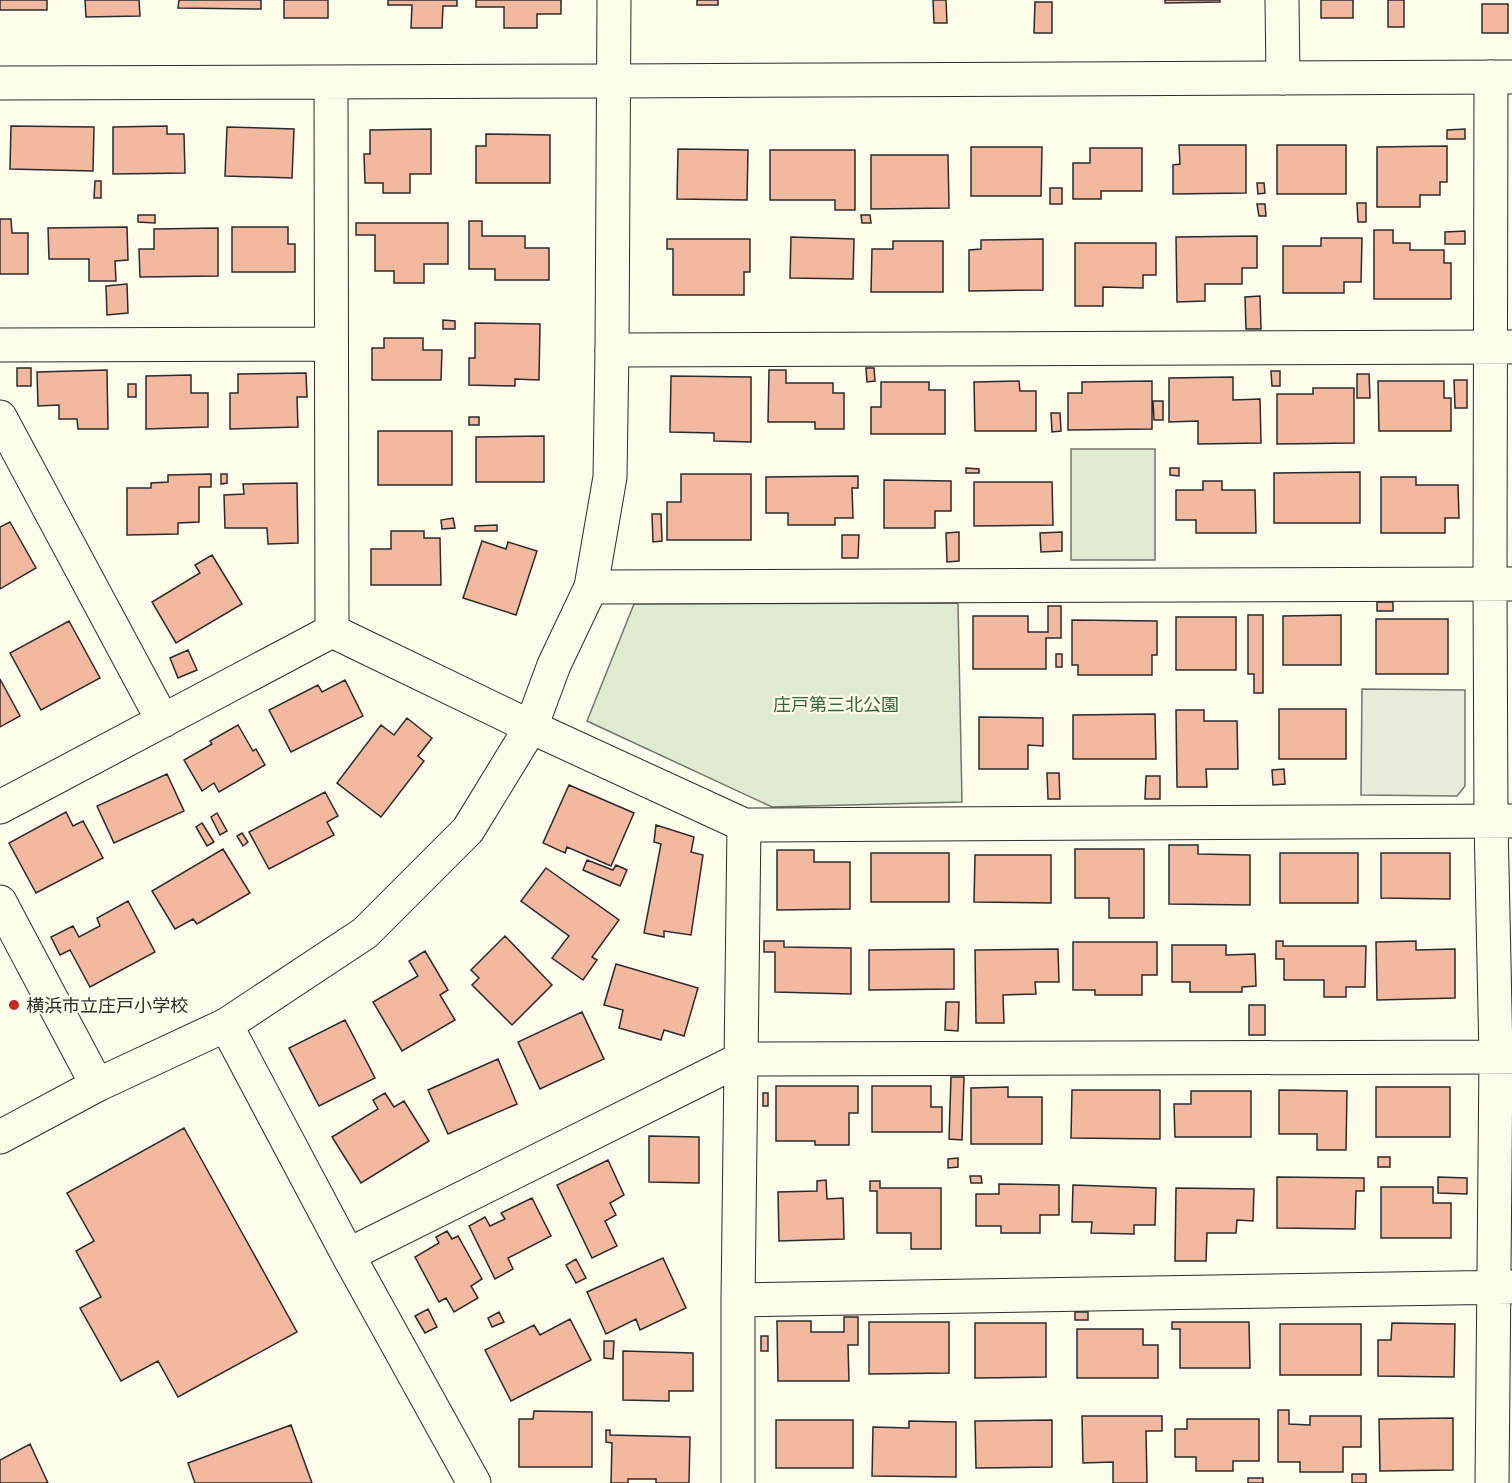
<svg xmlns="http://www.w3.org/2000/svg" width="1512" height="1483" font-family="Manrope,'Noto Sans JP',sans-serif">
<rect width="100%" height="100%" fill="#fdfbea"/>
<!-- green -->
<path fill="#deebd1" stroke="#74746e" stroke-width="1.5" d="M1071,449H1155V560H1071Z
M958,603L962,802L772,807L587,721L634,604Z"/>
<!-- parking -->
<path fill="#eceadb" stroke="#74746e" stroke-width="1.5" d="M1362,689L1465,690V786L1457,796L1361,795Z"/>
<!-- building -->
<path fill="#f2b8a0" stroke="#2b2b2b" stroke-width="1.5" d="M0,0H47V10H0Z
M85,0H139L140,16L86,17Z
M179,0H261V9L178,8Z
M284,0H328V18H284Z
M388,0H457V6H443L442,28H411L412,5H388Z
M476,0H561V14H537V28H504V7H476Z
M697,0H718V5H697Z
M933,0H946L947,23H934Z
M1165,0H1220V2L1165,3Z
M1321,0H1353V18H1321Z
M1388,0H1404V27H1388Z
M1035,2H1052V33H1034Z
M1482,4H1508V33H1482Z
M11,126L94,127L93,171L10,169Z
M167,126V134H184L185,173L113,174V127Z
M227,127L294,129L292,178L225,176Z
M431,129V174H410V193H383V183H365L364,154H370V130Z
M1465,129V139H1447V130Z
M486,134L550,135V183H476V146H486Z
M1179,145H1246V193L1173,194V165L1180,164Z
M1277,145H1346V194H1277Z
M1447,146V182H1440V195H1420V207H1377V147Z
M971,147H1042L1041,196H971Z
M1090,148H1142V191H1101V199H1073V163H1090Z
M678,149L748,150L747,200L677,199Z
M770,150H855V210H835V200H770Z
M871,155H948L949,208L871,209Z
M95,181H101V198H94Z
M1257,183H1264L1265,193L1258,194Z
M1050,188H1062V204H1050Z
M1357,203H1366V222H1358Z
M1257,204H1265L1266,216H1259Z
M138,215H155V223L138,222Z
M861,215H870L871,223H862Z
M0,219H11L12,233H28V274H0Z
M469,221H482V236H525V248H549V280H495V269H469Z
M356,223H448V264H424V283H394V271H375V235H356Z
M127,227L128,260L115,261L116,281H89V259H49L48,228Z
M232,227H288V244H295V272H232Z
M218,228V276L140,277L139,249H154V229Z
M1374,230H1393V243H1410V250H1444V263H1451V299H1374Z
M1465,231V244H1445V232Z
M1257,236V268H1242V284H1205V301L1177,302L1176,237Z
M791,237L854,239L853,279L790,278Z
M1321,238H1362L1361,282H1344V293H1283V246H1321Z
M667,239H750V272H744V295H673V249H667Z
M1043,239V290L969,291V250L981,249V240Z
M893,241H943V292H871L872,249H893Z
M1075,243H1156V275H1143V288L1103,287V306H1075Z
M127,284L128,313L107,315L106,286Z
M1260,296L1261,329H1246L1245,297Z
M443,320L455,321V329H443Z
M475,323L540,324L539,380L515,379V386L469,385V358H475Z
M384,338H423V350H442L441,380H372V348H384Z
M17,368H31V386H17Z
M866,368H874L875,381L867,382Z
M107,370L108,429H78L77,419H59V405L38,406L37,372Z
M769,370H786V383H833V393H844V429H815V422H768Z
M1271,371H1280V386H1272Z
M306,373L307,397H297L298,427L230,429V393H238V374Z
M1357,374H1369L1370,398H1357Z
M191,375V393H208V427L146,429V376Z
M671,376L751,377V442L714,441V433L670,432Z
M1233,377V400L1260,399L1261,443L1198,444V421L1169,422V378Z
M1454,380H1467V408H1455Z
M1019,381L1020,391H1036V431H975L974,382Z
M1152,381V429L1068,430V393H1082V382Z
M1378,381H1444V398H1451V431H1379Z
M881,382H929V390H945V434H871V407H881Z
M128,384H136V397H128Z
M1313,388H1354V443L1277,444V394H1313Z
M1153,401H1163V420H1154Z
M1051,413H1060L1061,431L1052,432Z
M469,417H479V425H469Z
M378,431H452V485H378Z
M544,436V482H476V437Z
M966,468L979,469V473H966Z
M1170,468H1179V476L1170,475Z
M1360,472V523H1274V473Z
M211,474V487H199V522L178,523V534L127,535V488H151V483L168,482V475Z
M221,474H227V483L221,484Z
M681,474H751V540H667V502H681Z
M858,476V488H852L853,518H835V525H788V513H766V477Z
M1381,477H1416V485H1458L1459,518H1445V533H1381Z
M884,480L951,481V511H935V528H884Z
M1203,481H1222V490H1255L1256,533H1196V520H1176V490H1203Z
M974,482H1052L1053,525L974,526Z
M297,483L298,543L268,544L267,528H225L224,495L244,494L243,484Z
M652,514H661L662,541L653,542Z
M453,518L455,528L442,529L441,520Z
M10,522L36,568L0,589V527Z
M497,525V531H475V526Z
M391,531H424V538H440L441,585H371V549H391Z
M959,532V561L947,562L946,533Z
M1062,532V551L1041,552L1040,533Z
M842,535H859L858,558H842Z
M482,541L506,549L508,542L537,551L516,615L463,598Z
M212,555L242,604L176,643L152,602L200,573L195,565Z
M1377,602H1393V611H1377Z
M1048,606H1061V638H1046V669H973V616H1028V632H1048Z
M1248,615H1263V693H1254V674H1248Z
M1341,615V665H1283V616Z
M1176,617H1236V670H1176Z
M1376,619H1448V674H1376Z
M1072,620L1157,621V655H1152V675H1078V665H1072Z
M69,621L100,678L41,710L10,653Z
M188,650L197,670L178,678L170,658Z
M1056,654H1062V667H1056Z
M0,679L20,716L0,727Z
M345,680L363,716L291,752L269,710L318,685L322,692Z
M1279,709H1346V759H1279Z
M1176,710H1204V721H1237L1238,769H1206L1207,787H1177Z
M1155,714L1156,759H1073V715Z
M979,717L1043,718V746L1028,745V769H979Z
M407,718L432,738L418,756L424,761L381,817L337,783L381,725L394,735Z
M238,725L253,751L256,749L265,765L219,792L214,783L202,791L184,760L212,744L210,741Z
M1284,769L1285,784L1273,785L1272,770Z
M1047,773H1059L1060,799H1048Z
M167,774L184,811L114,843L97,806Z
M1146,776H1160V799H1145Z
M569,785L634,813L611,866L567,847L565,853L543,843Z
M325,792L338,816L327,822L334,835L269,869L249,832Z
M66,812L73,826L83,821L103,858L36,893L9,843Z
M217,813L227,831L220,835L211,817Z
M202,823L214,842L207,846L196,827Z
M656,825L694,837L691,852L703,855L691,935L664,931V937L644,933L661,844L654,842Z
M242,833L248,842L243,846L237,836Z
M1169,845H1198V854L1250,855V905L1169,904Z
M223,849L250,893L197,924L193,919L175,929L152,891Z
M1075,849H1144V918H1109V898H1075Z
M777,850H814V862H850V909L777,910Z
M871,853H949V902H871Z
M1280,853H1358V903H1280Z
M1381,853H1450V899L1381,898Z
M975,855H1051V903L974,902Z
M587,860L613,870L616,865L627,870L620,886L583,870Z
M546,868L619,920L592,957L597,960L583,980L552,958L569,936L521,901Z
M128,901L155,952L90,987L70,950L60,955L51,937L73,926L79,937L100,926L97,918Z
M505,936L552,985L512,1025L472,985L479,978L471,970Z
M764,941H784V947L851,948V994L775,992V952H764Z
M1276,941H1283V946H1366L1365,987H1346V997H1324V980H1284V959H1276Z
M1416,941V950L1455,949V998L1377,1000L1376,942Z
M1073,942H1157V975H1142V995H1095V990H1073Z
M1172,945H1226V955L1255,954L1256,986L1242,987V992H1190V982H1172Z
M954,949V989L869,990V950Z
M1058,949L1059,982H1035L1036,994L1003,995L1004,1023H976L975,950Z
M425,951L448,990L440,995L455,1020L402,1051L373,1002L418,976L409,961Z
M616,964L698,988L684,1036L664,1030L661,1040L619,1028L623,1010L604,1005Z
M946,1002H959L958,1031L945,1030Z
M1249,1005H1265V1035H1249Z
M582,1012L604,1059L540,1089L518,1042Z
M345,1020L375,1078L319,1106L289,1048Z
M498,1059L517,1104L448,1134L428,1090Z
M951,1077H964L962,1140L949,1139Z
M776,1086H858V1113H849V1145H815V1141H776Z
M872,1086H931V1107H942V1132H872Z
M1008,1087V1097H1042V1144H971V1088Z
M1376,1087H1450V1137H1376Z
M1072,1090H1160V1139L1071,1138Z
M1279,1090L1347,1091L1346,1150H1317V1134H1279Z
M1191,1091H1251V1137H1175L1174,1104H1191Z
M385,1093L394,1107L404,1101L429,1141L361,1183L332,1137L378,1109L373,1100Z
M763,1093H768V1106H763Z
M184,1128L297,1332L178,1397L158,1361L121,1381L80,1308L101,1297L76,1251L94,1241L67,1193Z
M649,1136L699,1137V1183L649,1182Z
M1378,1157H1390V1167H1378Z
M958,1158V1167L948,1168V1159Z
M608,1160L624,1195L610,1203L616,1215L605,1221L617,1246L592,1258L557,1185Z
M970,1176H981L982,1183H971Z
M1277,1177L1364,1178V1191H1356L1355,1229L1277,1228Z
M1438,1177L1467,1178V1194L1438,1193Z
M826,1180L827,1199L843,1198L844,1239L779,1241L778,1192L817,1191V1181Z
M870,1181H880V1188H941V1249H911V1233H877V1191H870Z
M999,1184L1059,1185V1215H1040V1233H1001V1226H976V1194H999Z
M1073,1185L1156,1188L1155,1225H1134V1234L1091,1233L1092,1222H1072Z
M1381,1187H1433V1203H1451V1238H1381Z
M1176,1188L1254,1189L1253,1221L1237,1220L1236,1233H1207L1206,1261H1175Z
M532,1198L551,1236L508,1258L513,1269L495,1279L469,1226L485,1217L490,1226L505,1219L501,1213Z
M447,1231L452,1239L458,1236L482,1279L471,1286L478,1298L454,1312L446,1298L439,1302L415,1257L439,1243L436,1237Z
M663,1258L686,1308L640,1330L636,1319L606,1334L587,1292Z
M576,1259L586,1278L576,1283L566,1265Z
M428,1309L437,1327L425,1333L415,1316Z
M499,1312L504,1322L492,1327L488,1318Z
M1075,1312H1088V1320H1075Z
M844,1317H858V1345H848L849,1381H778L777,1321H811V1332H844Z
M570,1319L591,1360L511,1401L485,1350L534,1325L540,1335Z
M869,1322H949V1373L869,1374Z
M1172,1322H1249L1250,1368H1180V1329H1172Z
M975,1323H1046V1377L975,1378Z
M1392,1323L1455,1324L1454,1377L1378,1376V1340H1391Z
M1280,1324H1361V1375H1280Z
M1077,1329H1143V1345H1158V1378H1077Z
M761,1336H768V1351H761Z
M604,1341H614L613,1359L604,1358Z
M623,1351L693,1353V1391H669V1401L623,1400Z
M1278,1410H1289V1424L1310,1425V1416H1361V1447H1343V1472H1300V1462H1278Z
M534,1411L592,1412V1467H519V1419H533Z
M1082,1416H1162V1431H1146L1147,1483H1113V1462L1083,1463Z
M1453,1418V1470L1380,1471L1379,1419Z
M1187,1419H1259V1461H1233V1471H1196V1457H1175V1429H1187Z
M776,1420H853V1468H776Z
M1052,1420V1467L976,1468L975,1421Z
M909,1421L956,1422V1477L872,1476L873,1427L909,1428Z
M291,1425L312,1483H195L188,1463Z
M606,1430H610V1435L690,1437L689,1483H656V1479H628V1483H611L612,1443L606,1442Z
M30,1444L48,1483H0V1460Z
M1352,1474H1366V1483H1352Z
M1248,1478H1263V1483H1248Z"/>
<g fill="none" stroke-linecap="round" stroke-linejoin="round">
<defs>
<path id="minor" d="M1282,0L1283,78
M1491,77L1490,584L1491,821L1496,1057L1492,1483
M0,83L614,81
M331,83L332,631
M0,345L331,344
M612,350L1512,347
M0,417L163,721
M591,587L1510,584
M0,807L332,631L531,727L744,825L1512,821
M0,902L97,1085
M226,1025L348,1255L474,1483
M348,1255L741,1059L1512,1057
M738,1300L1512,1287
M738,1483V1300L744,825"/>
<path id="tertiary" d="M614,81L1512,77
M0,1137L97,1085L226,1025L365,933L468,830L531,727L554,665L591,587L610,477L612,350L614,0"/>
</defs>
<!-- minor casing -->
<use href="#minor" stroke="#2b2b2b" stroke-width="35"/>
<!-- tertiary casing -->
<use href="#tertiary" stroke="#2b2b2b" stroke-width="35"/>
<!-- minor -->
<use href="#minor" stroke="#fdfbea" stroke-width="33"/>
<!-- tertiary -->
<use href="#tertiary" stroke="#fdfbea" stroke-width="33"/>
</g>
<!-- markers -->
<circle fill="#c62828" stroke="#fdfbea" stroke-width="2" cx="14" cy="1005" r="6"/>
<g text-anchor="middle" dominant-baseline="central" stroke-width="4.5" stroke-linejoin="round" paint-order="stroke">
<!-- park labels -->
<g font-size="18" fill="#34623c" stroke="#fdfbea">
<text x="836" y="704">庄戸第三北公園</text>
</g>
<!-- poi labels -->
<g font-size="18" fill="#2b2b2b" stroke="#fdfbea" text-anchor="start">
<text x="26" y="1005">横浜市立庄戸小学校</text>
</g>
</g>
</svg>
